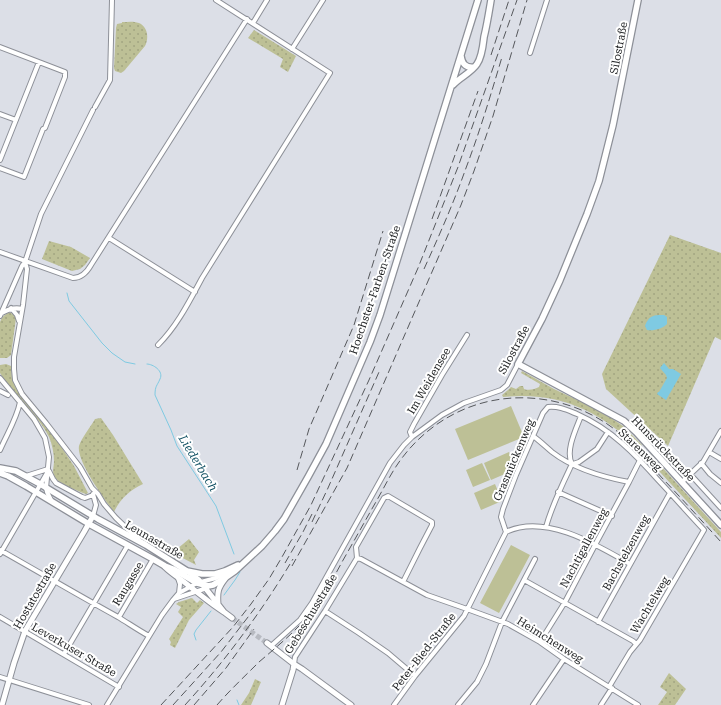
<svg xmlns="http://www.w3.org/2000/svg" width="721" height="705" font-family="'Roboto Serif',serif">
<defs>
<pattern id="grass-dots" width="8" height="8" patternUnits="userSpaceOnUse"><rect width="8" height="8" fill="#bdc096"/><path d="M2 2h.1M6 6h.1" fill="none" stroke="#a2a581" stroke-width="1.8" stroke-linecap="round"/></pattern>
</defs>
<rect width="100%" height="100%" fill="#dcdfe7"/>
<!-- grass -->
<path fill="url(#grass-dots)" d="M122,22C128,22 133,21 139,23C148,27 149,38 145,46L124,71L121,73L115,71L114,68L116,28L117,24L122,23Z
M254,30L296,56L288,72L280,67L283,59L248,38Z
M670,235L721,253V340L715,337L668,446L606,389L602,374Z
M49,241L71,247L90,258L85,265L80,269L72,271L42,259Z
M8,313H11L14,315L16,318L11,355L7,358H0V322C1,318 4,315 8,313Z
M6,364L11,366L12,379L18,392L54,436L74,466L88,493L86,494C78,491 58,484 54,476C52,472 54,466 54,461C54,453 52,444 49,437C38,414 13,395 0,373V365Z
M522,371L554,389L592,407L611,418L623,426L642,445L639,448C599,411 559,391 503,397L502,395L508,390L511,387L516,389L520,386H523L524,389C529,391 535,389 539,387L540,384L521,373Z
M101,418L113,435L143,484C130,490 120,499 114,512C105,500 76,461 79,446C81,439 91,426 95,419Z
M650,454L721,532V538L646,457Z
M189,539L199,552L194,560L196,565L177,555L171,554Z
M192,598L197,603L200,600L204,603L189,620L175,648L170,645L171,642L169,639L183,617L178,612L181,607L176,604L179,602Z
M669,673L686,689L675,705H658L667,692L660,687Z
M255,679L261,682L251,705H241L249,693Z"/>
<!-- garden -->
<path fill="#bdc096" d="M511,406L524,437L468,460L455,429Z
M509,452L516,469L491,480L484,463Z
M482,463L490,480L473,487L466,470Z
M495,484L502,501L481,510L474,493Z
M511,545L530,555L499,613L480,603Z"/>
<!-- water -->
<path fill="#7fcae2" d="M664,315L667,317V324C662,329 654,331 647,330L645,326C649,315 654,315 664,315Z
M664,363L669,369H673L681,374L666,400L657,394L658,392H659L667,378L666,375L660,368Z"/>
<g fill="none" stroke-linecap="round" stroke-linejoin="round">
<!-- stream -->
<path stroke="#7fcae2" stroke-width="1" d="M67,293L69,301L102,343L112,353L125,362L135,364
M147,364C153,364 164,371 160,379C157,386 155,386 155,395L171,430L177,446L216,506L234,554
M224,595L235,580L240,572
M196,640L194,634L196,630L211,611
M237,700L239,705"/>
<!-- tertiary-tunnel -->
<path stroke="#b7bac1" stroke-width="5" stroke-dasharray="5 2.5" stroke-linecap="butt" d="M232,618L267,643"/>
<defs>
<path id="minor" d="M253,23L267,0
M0,47L65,72V77L45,128L43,129L24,177L0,168
M292,49L323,0
M530,53L547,0
M95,107L110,80L112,0
M0,114L16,120
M0,160L39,62
M109,238L195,292
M0,252L73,278C82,278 87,272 91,265L247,19
M25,262L27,269L23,305L14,357V369L15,380L22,394L46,423L80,467L92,488L98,494L104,504L116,518L138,539
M11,308L17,315L19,321
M0,314C8,309 14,307 22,309
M0,316L22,266L25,262L41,214L93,110
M158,345C177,326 189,302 202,278L330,73L216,0
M0,378L34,419L45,438L49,457L46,488L47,492L51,500
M0,391L8,395
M533,436C540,441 546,447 552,452C574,469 602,477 629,482
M412,437L410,432L414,424L442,375L467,335
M0,450C7,434 17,418 20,402
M709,452L721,459
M701,463L710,474L721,483
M573,464L579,462L597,449L608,432
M49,471L53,479L56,483L82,497L85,498L93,495
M690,474L721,508
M26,476L48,469
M682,482L703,462L721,431
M558,492L612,516
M93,516L96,505L93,494
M546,527C552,505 562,485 572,464C565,451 576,429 581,416
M506,532C545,513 597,545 630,564
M0,550C39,572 78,595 118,617C128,623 138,630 149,636
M0,554L47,473
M357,558L361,559L427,595L467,609L508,624L540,642L564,659L638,705
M357,558L356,547L384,498L388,496L432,522V525L420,548L403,582
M178,578L180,584L179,593
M524,580L633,641L636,644
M174,599L207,588
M325,611L359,633L388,653L415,676
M0,617L119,687
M119,617L153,559
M598,622L670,493
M540,642L565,602L595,545L629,482L640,460
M271,646L300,620L312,603L390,463L404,445L412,437L442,415L464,403L501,390L507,385L518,364
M64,654L128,545
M294,664L295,657L325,611L357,558
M0,677L89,705
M107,705L162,615L173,600L179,593L197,583L216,578L229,572
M394,705L415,676L464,616L506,532L501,517L503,509L516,475L543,413L548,407C559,406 567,410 577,414C611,429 635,454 659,481C674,497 689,514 704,530L640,640L630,652L609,687
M458,705L477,682L486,664L502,622L535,559
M533,705L564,659
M601,705L612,688"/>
<path id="tertiary" d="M165,567C172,574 181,579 189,586C201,595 211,604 224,612
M187,571L199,580L224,612L232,618
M218,604C217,592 218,588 225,579
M267,643L294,664L302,669L351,705
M2,705L14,663L25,631L84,532L93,516
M282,705L293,670L294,664"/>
<path id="secondary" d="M638,0L613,125L599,181L587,214L560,280L542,319L518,364L624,421L636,432L721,525
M461,56C462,64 466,68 474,67
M453,85C460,77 471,73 477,64C482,57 483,46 484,37C487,25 489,12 491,0
M0,468L16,471L40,484L98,519L146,545L187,571L202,574H215L225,571L238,565
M0,473L8,476L26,486L89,524L153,559L165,566L173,569L197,583L208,586L213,585L225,578L235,571L262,546L275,531L284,519L308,477L326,444L370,342L380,315L478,0"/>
</defs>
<!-- minor casing -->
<use href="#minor" stroke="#8d9098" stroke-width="6"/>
<!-- tertiary casing -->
<use href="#tertiary" stroke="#8d9098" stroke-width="7"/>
<!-- secondary casing -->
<use href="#secondary" stroke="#8d9098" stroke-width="8"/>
<!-- minor -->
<use href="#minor" stroke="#fff" stroke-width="4"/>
<!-- tertiary -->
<use href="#tertiary" stroke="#fff" stroke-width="5"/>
<!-- secondary -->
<use href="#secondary" stroke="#fff" stroke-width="5.5"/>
<!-- rail -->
<path stroke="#56585c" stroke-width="1" stroke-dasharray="8 4" stroke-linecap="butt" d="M491,55L509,0
M432,219L478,91
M424,269C439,236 454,202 466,168C480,131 491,94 502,57
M297,470L309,429L354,325L383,231
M312,522L328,488L379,372
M285,563L303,532L312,514
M292,566L347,468L461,205L474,171L493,116L527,0
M161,705L233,627L251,604L269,579L282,557L311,505L369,380L418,268L458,167L517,0
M173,705L221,652L255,608
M185,705C226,660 262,611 293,559
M194,705L226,668L254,629
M217,705C230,690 245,676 259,662C280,644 301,627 317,605C326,591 334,577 342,562C354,541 365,521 377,500C385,486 392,471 402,458C423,430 453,410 486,402C535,390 588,404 625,438C639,451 651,466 664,480C683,500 702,521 721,542"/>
</g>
<g text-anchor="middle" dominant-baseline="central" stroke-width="4" stroke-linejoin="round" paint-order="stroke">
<!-- street labels -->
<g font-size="11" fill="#242628" stroke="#fff">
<text transform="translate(619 48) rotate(-79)">Silostraße</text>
<text transform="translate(375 290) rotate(-71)">Hoechster-Farben-Straße</text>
<text transform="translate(514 350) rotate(-62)">Silostraße</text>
<text transform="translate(429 381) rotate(-60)">Im Weidensee</text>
<text transform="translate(663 449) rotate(46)">Hunsrückstraße</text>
<text transform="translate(640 450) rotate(44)">Starenweg</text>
<text transform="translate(514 460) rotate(-67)">Grasmückenweg</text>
<text transform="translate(154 540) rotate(30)">Leunastraße</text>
<text transform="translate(584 548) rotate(-62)">Nachtigallenweg</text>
<text transform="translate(626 553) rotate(-61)">Bachstelzenweg</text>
<text transform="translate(128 584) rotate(-59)">Raugasse</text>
<text transform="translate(35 596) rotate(-60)">Hostatostraße</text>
<text transform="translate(650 605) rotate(-59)">Wachtelweg</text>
<text transform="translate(311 614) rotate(-59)">Gebeschusstraße</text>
<text transform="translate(550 640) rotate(32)">Heimchenweg</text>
<text transform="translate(74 650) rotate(30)">Leverkuser Straße</text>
<text transform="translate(424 652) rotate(-52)">Peter-Bied-Straße</text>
</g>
<!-- water labels -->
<g font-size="12" font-style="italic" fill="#175567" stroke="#fff">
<text transform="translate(198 463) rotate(59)">Liederbach</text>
</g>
</g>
</svg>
